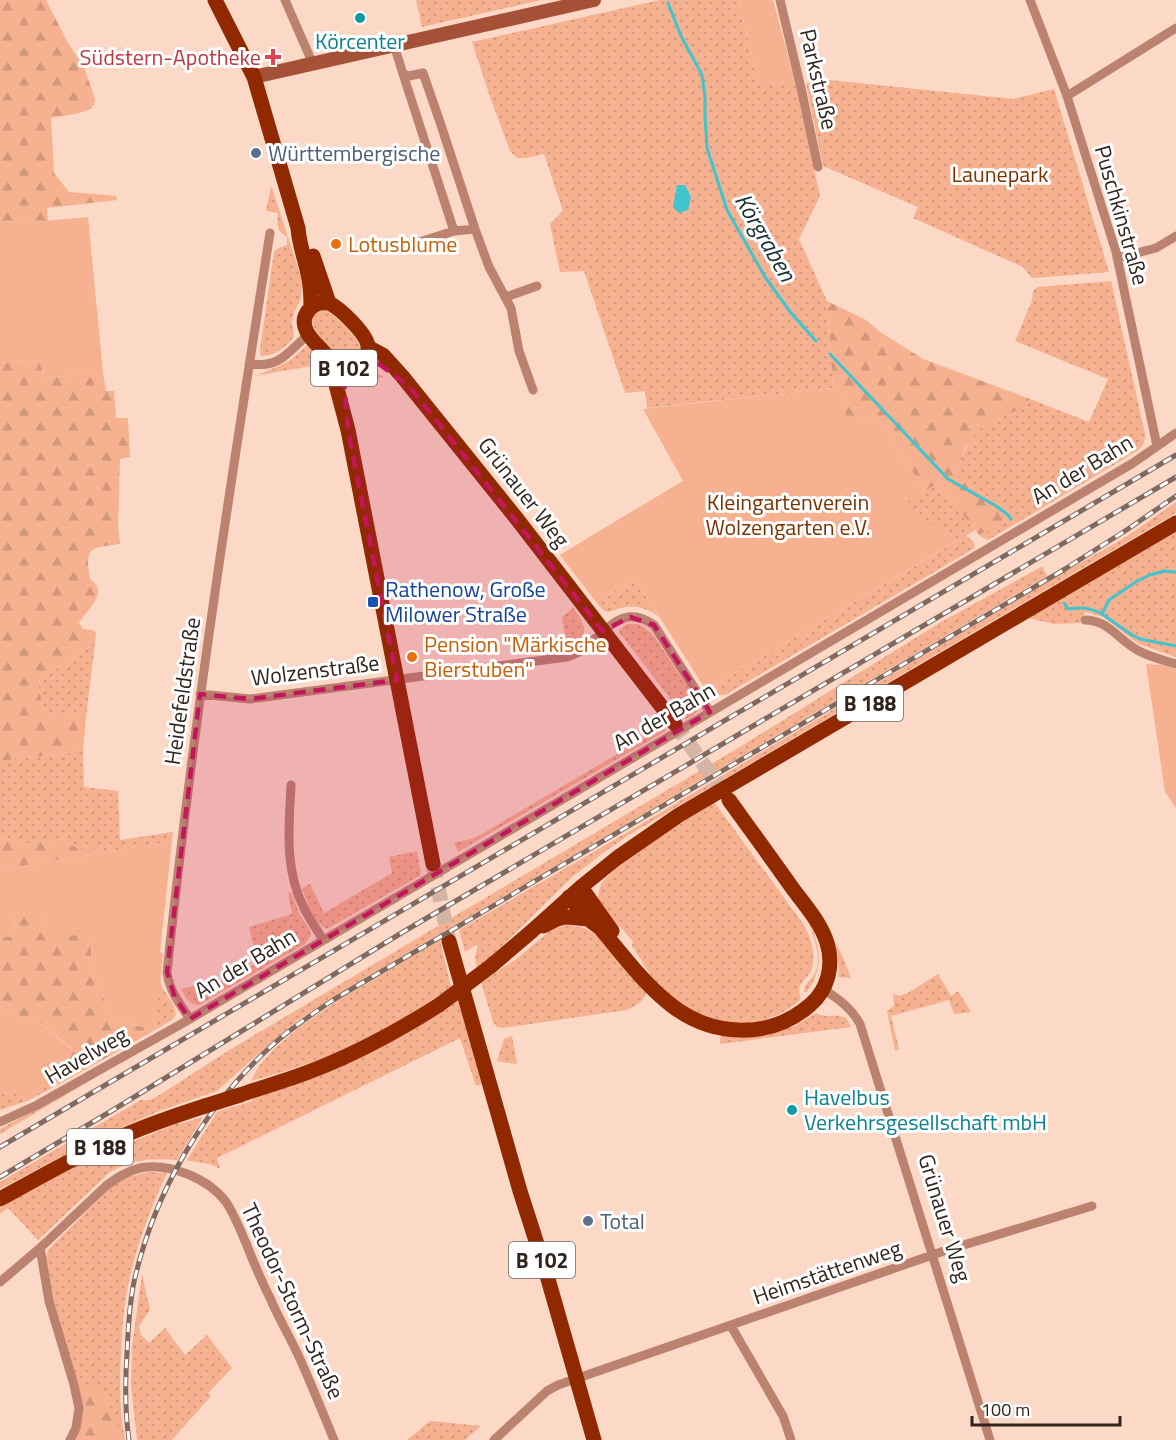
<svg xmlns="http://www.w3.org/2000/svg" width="1176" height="1440" font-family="'Titillium Web',sans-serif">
<defs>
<pattern id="grass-dots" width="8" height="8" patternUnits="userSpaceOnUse" patternTransform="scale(1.5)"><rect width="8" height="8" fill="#f5b190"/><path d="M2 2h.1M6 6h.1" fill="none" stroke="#d2987c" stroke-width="1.8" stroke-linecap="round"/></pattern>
<pattern id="forest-firs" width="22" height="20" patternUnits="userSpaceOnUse" patternTransform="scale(1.5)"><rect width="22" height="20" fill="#f5b190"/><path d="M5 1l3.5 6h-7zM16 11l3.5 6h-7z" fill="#d2987c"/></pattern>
</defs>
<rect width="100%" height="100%" fill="#fcd8c7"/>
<!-- grass -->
<path fill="url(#grass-dots)" d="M416,0H541L422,27Z
M660,0H738L759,83L795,82L820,196L799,239L827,301L833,388L647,408L645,391L625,393L584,271L560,272L550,224L563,211L544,154L526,158H517L510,151L489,94L472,42Z
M820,79L1013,99L1054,89L1109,272L1032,278L1023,267L913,218L918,207L823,166L806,84Z
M271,187L272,188L301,277L302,289L301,298L294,313L292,322L294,337C286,347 275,356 261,356L260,350L274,251L281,247L287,245V237C276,231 277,224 278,213L266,211Z
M1111,281L1145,434C1145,449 1139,449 1127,457L990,539L987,540L979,535L1009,519V512L986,496L958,479L956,474C963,453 969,434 989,422C1004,413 1017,413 1030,399L1089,422L1108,379L1015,341L1032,301L1033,291L1038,287Z
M326,310C334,314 359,338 360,347C361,357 350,364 341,359C335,355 330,347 325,342C318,334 312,329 312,318L318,312Z
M307,345L327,363L255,376L279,366L292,359Z
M366,368H370L366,372L368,376L378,374L384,377L350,384C351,374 357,372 366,368Z
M938,483L975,530L966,536C972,539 974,541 975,548L725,695H713L706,690L957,541L901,505Z
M1176,502V513L629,835L603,853L571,878L489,959L477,968L475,958L478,944L465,952L459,930L628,832L1047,582L1126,537Z
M1176,530V657L1139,644L1103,617L1086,612L1082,616L1080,623L1054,624L1028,618Z
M1041,567H1043L1047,576L331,998L297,1021L268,1045L217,1091L159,1111L123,1127L64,1155L0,1189V1182L141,1100H150L161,1094L231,1049L743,745L941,622Z
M635,579L659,617C650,610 638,605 626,607C610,609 608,619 596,602Z
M573,608C589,630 589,633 567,649L562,617Z
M628,624H638L642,626L653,635L694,696L697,711L694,715L686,719L619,632V630Z
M95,643L86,717L72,711L55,717L46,718L44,715L38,683L40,680Z
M663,727L666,731L458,852L454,843L475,838Z
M83,751L84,787L118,791L120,840L173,832L172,841L95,854L96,852L77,849L73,847L65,839L30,844L0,838V761Z
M714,802L804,925C811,938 816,954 812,968C808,981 794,982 801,999C757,1039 701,1025 661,988C649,976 642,960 632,946L633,942L621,927L614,926L600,905L598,897L601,884L606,878L617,868L673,828Z
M417,851L421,875L327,929C311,922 308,902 302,888L310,884L324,913L392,873L389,857Z
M291,892L299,913L310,930L311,935L305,944L199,1005C188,1005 186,997 181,989L237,976L257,962L249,927L292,914L288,893Z
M819,914L842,955L851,978L838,977C842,953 830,933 819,914Z
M808,922H809C821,947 824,970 806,993L804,991C805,983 810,981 814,975C823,960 814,936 808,922Z
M567,925L585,928L599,937L646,991C646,1001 634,1006 627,1010L502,1028L497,1027L493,1022L481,982L515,960L551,930Z
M440,940L451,987C431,1001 410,1015 389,1028C346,1052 298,1068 251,1081L259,1066L275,1048L301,1026L336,1002Z
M938,974L951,996L958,991L971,1012L954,1014L949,1000L891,1016L899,1049L895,1051L887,1011L894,1006L893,993L899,996L908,993Z
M160,975L161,985L174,1006L176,1015L172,1020L155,1030Z
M458,999L482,1084L476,1086L460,1038L217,1158L220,1169C207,1161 200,1164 187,1160L217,1112L252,1101L253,1099L312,1078Z
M816,1013C826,1019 836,1013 846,1018L851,1027L720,1044L721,1034L779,1031L795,1026Z
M512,1036L517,1064L497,1061L504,1039Z
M106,1071L0,1134V1129Z
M50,1072L59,1075L74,1076L35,1097L30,1094Z
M10,1089L27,1101L0,1110V1095Z
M203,1117L177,1160C150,1158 133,1159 110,1172L38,1240L8,1208L0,1214V1208L40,1184L88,1160L178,1123L179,1124Z
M149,1172L167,1173C151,1207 137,1244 129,1281C125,1298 123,1317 122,1335C120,1370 118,1405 125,1440H118V1436L76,1383L52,1300L45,1261L48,1250L112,1186L127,1177Z
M142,1274L150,1310L139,1326L141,1335L149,1343L165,1328L185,1355L207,1335L232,1368L208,1393L211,1396L172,1440H137L131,1385L132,1347Z
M430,1421L481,1426L465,1440H407Z"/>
<!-- forest -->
<path fill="url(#forest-firs)" d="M0,0H46L68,43L84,67L95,99C94,104 95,105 91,108C84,114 61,116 51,118L54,173L69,192L116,196L117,200L47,208L48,221L23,223L0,222Z
M827,301L866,320L880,332L923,359L1030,399L1022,408L989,422L981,428L965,447L956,474L958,479L986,496L1009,512V519L979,535L938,483L925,491L877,417L872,415L863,421L848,423L839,391L833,388Z
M39,360L45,378L103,373L106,391H114L116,418H128L130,457L120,459L118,528L120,544C91,548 84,546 90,579C110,593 87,609 79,623L83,629L92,630L96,632L95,643L40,680L38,683L44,715L46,718L55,717L72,711L86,717L83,751L0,761V363Z
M0,838L30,844L65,839C76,850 79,849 93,848L96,852L95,854L0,870Z
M41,909L46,927L91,936L92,966L111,1019L155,1030L74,1076L59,1075L50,1072L71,1048L34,1018L29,1024L0,1006V937L15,936L14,914Z
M76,1383L92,1387L106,1399L117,1418L118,1440H74Z"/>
<!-- garden -->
<path fill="#f5b190" d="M738,0H773L795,82L759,83Z
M88,217L103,373L45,378L39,360L0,363V222L23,223Z
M833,388L839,391L848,422L863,421L872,415L877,417L925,491L902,505L958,540L706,690L635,579L596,602L560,555L596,533L683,481L643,409Z
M1146,664L1163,665L1176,669V808L1165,792Z
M172,841L160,952L163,953L155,1030L111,1019L92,966L91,936L56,935L46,927L41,910L14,914L15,936L0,937V870Z
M0,1006L29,1024L34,1018L71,1049L31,1093L35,1097L27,1101L10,1089L0,1095Z"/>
<!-- water -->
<path fill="#40c4ce" d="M677,185H685L691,197L688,210L679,213L673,207Z"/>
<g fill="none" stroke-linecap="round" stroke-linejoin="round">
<!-- stream -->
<path stroke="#40c4ce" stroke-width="3" d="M668,3L681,36L702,75L705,97V115L707,148L727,210L765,277L791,313L816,341
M830,354L948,479L996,506L1007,514L1011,519
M1064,603L1068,609C1081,607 1089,607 1102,614L1109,600L1137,581L1150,575L1164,571L1176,572
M1102,614L1132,635L1140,639L1176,646"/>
<!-- primary-tunnel -->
<path stroke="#d3b4a5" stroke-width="15" stroke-dasharray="15 8" stroke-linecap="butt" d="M675,724L729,800
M433,864L449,941"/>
<!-- street -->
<path stroke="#bc8270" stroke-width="9" d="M285,0L313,64
M780,0L801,88L818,167
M1030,0L1067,96L1116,252L1157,446
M394,45L403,74L454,231
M403,74L409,76L423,73L440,122L475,229L489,267L511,308L519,351L533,390
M1067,96L1176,28
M404,247L454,231L475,229
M1117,258L1156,248L1176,236
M506,297L537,286
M249,364C281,368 286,353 308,335
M1085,620C1109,620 1119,641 1139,651C1150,657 1163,660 1176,664
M200,694L250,699L567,657C599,649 614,597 654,625L710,712
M291,785C289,827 284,869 304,908C309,919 317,929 323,940
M823,989C838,999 851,1007 860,1024L990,1440
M190,1019C179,1003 169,990 167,972C193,724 231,479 270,233
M0,1122L37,1105L190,1019L1133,463L1176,433
M40,1248L49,1301L74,1385L79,1408L76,1428L70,1440
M0,1282L40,1248L107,1185C117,1178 127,1171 140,1168C168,1162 208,1178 226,1202C234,1214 240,1229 246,1243C253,1261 261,1280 270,1298C279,1319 291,1339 300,1359C312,1386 323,1413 334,1440
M731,1326L783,1416L791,1440
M494,1440L547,1391L558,1385L944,1251L1092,1206"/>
<!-- secondary -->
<path stroke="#a55137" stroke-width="14" d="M254,77L594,0"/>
<!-- primary -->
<path stroke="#912900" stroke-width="15" d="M215,0L254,77L298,228C299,244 305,259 308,274C311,286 311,296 311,308
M313,256L329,303C340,308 368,335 368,347C369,365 349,374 335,364C331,360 326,355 322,350C312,340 297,326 308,311C313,304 321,302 329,303
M368,347L383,355L402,376L517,519L675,724
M333,362L335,381L348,430L433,864
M581,887L612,931
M569,897L588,919L600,928C622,954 644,984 671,1005C712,1037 770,1040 810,1005C828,990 834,965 827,943C821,923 805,905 793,889C772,859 750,829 729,800
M543,926L557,919L567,917L588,919
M449,941L520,1191L546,1272L594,1440
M491,966L532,931L581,887L617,858L679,815L1176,523
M240,1095C263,1087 288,1080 311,1071C356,1054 398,1031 439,1005
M0,1199C40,1177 80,1154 123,1136C150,1124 177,1115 205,1106"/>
<defs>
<path id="rail" d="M0,1147L1176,455
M0,1177L113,1110L403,932L1176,477
M129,1440C125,1412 125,1382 127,1354C128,1330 129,1306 134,1282C154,1193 202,1111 268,1049C288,1030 311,1015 333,1000L1065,569L1128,529L1176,496"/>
</defs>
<!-- rail casing -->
<use href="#rail" stroke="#806a60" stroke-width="5"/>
<!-- rail -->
<use href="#rail" stroke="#fff" stroke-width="3" stroke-dasharray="9" stroke-linecap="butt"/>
<!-- primary-bridge -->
<path stroke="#912900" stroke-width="15" d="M439,1005L491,966
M205,1106L240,1095"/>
</g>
<!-- marked area -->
<path fill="#c2185b" fill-opacity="0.2" stroke="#c2185b" stroke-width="4.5" stroke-dasharray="12 8" stroke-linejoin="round" d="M379,364L410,387L603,631L630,617L654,625L710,712L190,1019L175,998L167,972L200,694L250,699L397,680L348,430L344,383L349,369Z"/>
<!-- markers -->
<g fill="#0f9aa8" stroke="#fff" stroke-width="2">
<circle cx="360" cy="18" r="6"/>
<circle cx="792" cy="1110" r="6"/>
</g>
<path fill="#e0444e" stroke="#fff" stroke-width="2" d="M270 48h6v6h6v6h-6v6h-6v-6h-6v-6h6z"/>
<g fill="#5c6f8a" stroke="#fff" stroke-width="2">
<circle cx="256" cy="153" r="6"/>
<circle cx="588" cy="1221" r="6"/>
</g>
<g fill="#e8710a" stroke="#fff" stroke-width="2">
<circle cx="336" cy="244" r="6"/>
<circle cx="412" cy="657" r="6"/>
</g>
<rect fill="#1a4fb4" stroke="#fff" stroke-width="2" x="367" y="596" width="12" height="12" rx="3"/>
<g text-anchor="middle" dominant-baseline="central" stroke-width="6" stroke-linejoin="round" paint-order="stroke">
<!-- shield labels -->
<g fill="#fff" stroke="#6f6662" stroke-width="1.5">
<rect x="311" y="350" width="66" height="36" rx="4.5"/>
<rect x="837" y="685" width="66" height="36" rx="4.5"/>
<rect x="67" y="1129" width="66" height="36" rx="4.5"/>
<rect x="509" y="1242" width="66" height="36" rx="4.5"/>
</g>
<g font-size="21" font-weight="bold" fill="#31241e">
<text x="344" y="368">B 102</text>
<text x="870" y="703">B 188</text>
<text x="100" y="1147">B 188</text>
<text x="542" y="1260">B 102</text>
</g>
<!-- culture labels -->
<g font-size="22" fill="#0d838f" stroke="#fff">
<text x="360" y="41">Körcenter</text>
<text x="804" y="1097" text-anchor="start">Havelbus<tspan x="804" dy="25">Verkehrsgesellschaft mbH</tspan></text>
</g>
<!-- health labels -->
<g font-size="22" fill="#be3a42" stroke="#fff" text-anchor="end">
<text x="261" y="57">Südstern-Apotheke</text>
</g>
<!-- street labels -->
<g font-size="22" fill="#31241e" stroke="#fff">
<text transform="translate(819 79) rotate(77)">Parkstraße</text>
<text transform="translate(1122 215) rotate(74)">Puschkinstraße</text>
<text transform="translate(1082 469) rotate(-31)">An der Bahn</text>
<text transform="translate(524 492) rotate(52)">Grünauer Weg</text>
<text transform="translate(315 670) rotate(-7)">Wolzenstraße</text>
<text transform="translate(182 691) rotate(-82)">Heidefeldstraße</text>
<text transform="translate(664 716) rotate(-30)">An der Bahn</text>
<text transform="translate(245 963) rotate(-31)">An der Bahn</text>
<text transform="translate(86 1055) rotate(-30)">Havelweg</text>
<text transform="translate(945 1218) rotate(73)">Grünauer Weg</text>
<text transform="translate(827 1272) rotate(-19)">Heimstättenweg</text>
<text transform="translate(293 1301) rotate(65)">Theodor-Storm-Straße</text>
</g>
<!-- service labels -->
<g font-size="22" fill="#4e5e75" stroke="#fff" text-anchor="start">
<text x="268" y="153">Württembergische</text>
<text x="600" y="1221">Total</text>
</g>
<!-- park labels -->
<g font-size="22" fill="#7c3303" stroke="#fff">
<text x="1000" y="174">Launepark</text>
<text x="788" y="502">Kleingartenverein<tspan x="788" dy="25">Wolzengarten e.V.</tspan></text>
</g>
<!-- food labels -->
<g font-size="22" fill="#c56008" stroke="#fff" text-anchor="start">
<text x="348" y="244">Lotusblume</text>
<text x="424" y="644">Pension "Märkische<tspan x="424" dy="25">Bierstuben"</tspan></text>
</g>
<!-- transit labels -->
<g font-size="22" fill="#164399" stroke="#fff" text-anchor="start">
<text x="385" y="589">Rathenow, Große<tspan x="385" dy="25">Milower Straße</tspan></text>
</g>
<!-- water labels -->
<g font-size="24" font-style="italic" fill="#182e30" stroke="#fff">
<text transform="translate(766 237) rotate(60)">Körgraben</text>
</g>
</g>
<!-- scale -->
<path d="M972 1416v9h148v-9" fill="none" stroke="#31241e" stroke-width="3"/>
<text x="981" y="1416" font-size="18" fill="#31241e" stroke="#ffffff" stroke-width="4.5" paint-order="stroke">100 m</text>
</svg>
